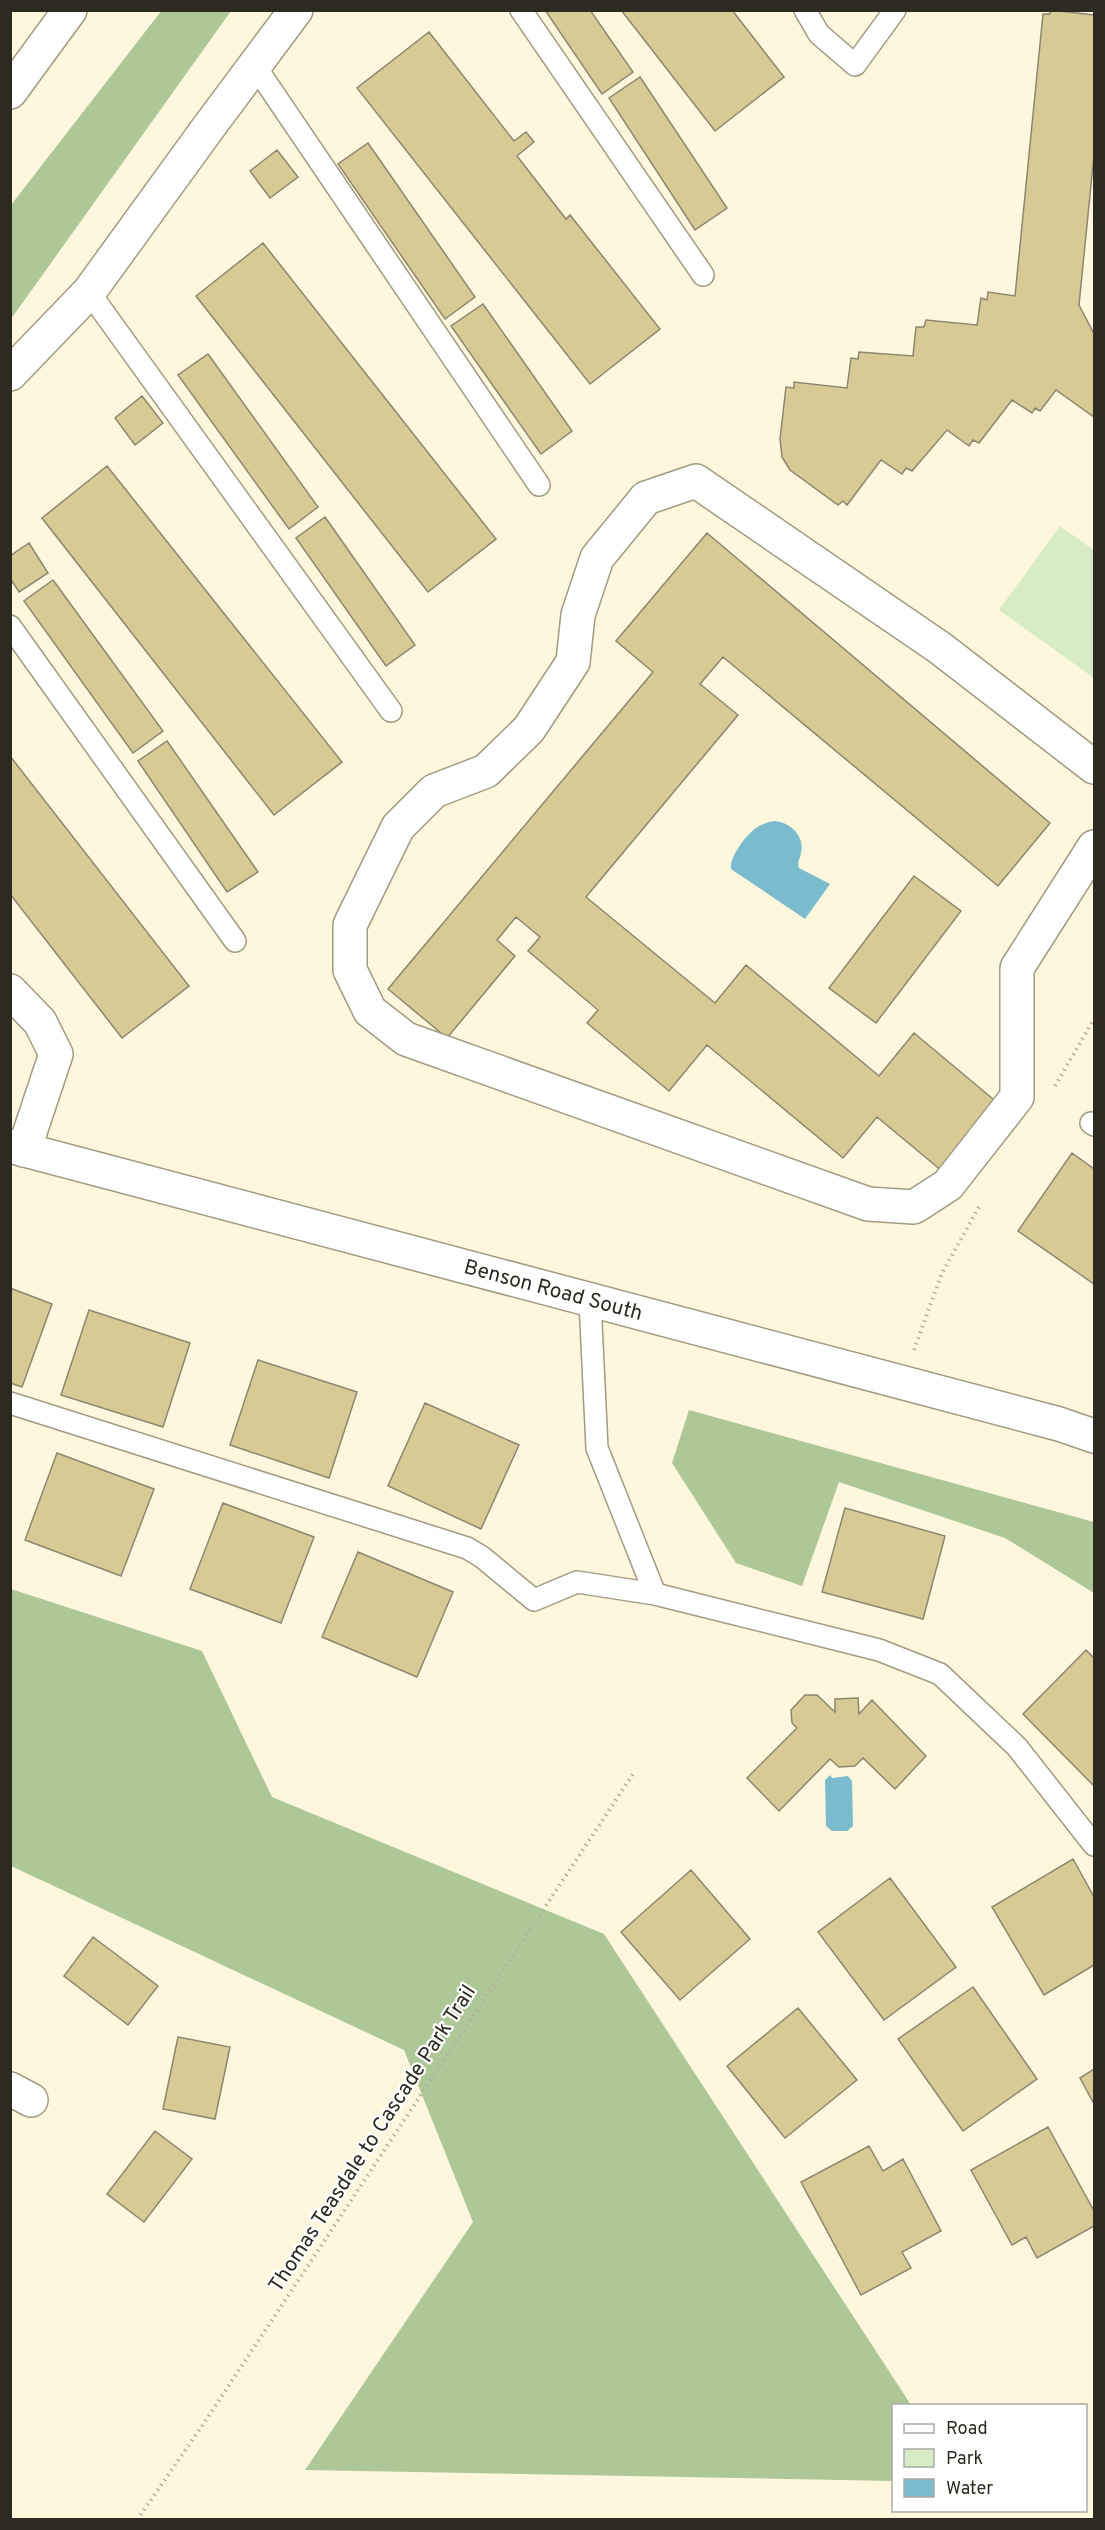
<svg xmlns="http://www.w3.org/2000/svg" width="1105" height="2530" font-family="Overpass,sans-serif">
<rect width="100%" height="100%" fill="#fef7dd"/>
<!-- green -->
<path fill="#d7ebc6" d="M1060,526L1094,550V678L999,610Z"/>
<!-- forest -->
<path fill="#adc797" d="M162,10L231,11L11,319V205Z
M689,1410L1094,1522V1593L1005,1538L839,1482L802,1586L736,1563L672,1463Z
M11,1589L202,1651L272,1797L604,1934L911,2405L894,2406L893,2481L305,2470L473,2222L404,2050L11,1866Z"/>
<!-- water -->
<path fill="#7abccd" d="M775,821C791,823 805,836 801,853C800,859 797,862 799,868L830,884L805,919L731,869C729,857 747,834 756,828C762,824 768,822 775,821Z
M830,1775L832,1778L848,1776L852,1781L853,1826L847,1831H832L826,1826L825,1780Z"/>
<!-- building -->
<path fill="#d8ca95" stroke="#8d8770" stroke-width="1.5" d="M545,10H590L633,72L602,94Z
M621,10H732L784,77L715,131Z
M1050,10L1094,15V155L1079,305L1094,334V417L1056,390L1040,411L1035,408L1032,413L1012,400L979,443L973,440L969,446L947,430L912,471L906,468L902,474L881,460L847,505L843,501L838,505L790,470L782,457L780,439L786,387L794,388V382L847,388L851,358L858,359L859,352L913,356L916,327H924L926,320L977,325L981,298L987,300L988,292L1015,296L1043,14H1050Z
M429,32L514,141L526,132L534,142L517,156L566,219L570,215L660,329L590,384L357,88Z
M640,77L727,208L695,230L609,98Z
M368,143L475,297L445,319L338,164Z
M277,150L298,177L270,198L250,171Z
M263,243L496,539L428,592L196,296Z
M483,304L572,431L541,454L451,326Z
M208,354L318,507L289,529L178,375Z
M142,396L163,423L135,445L115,418Z
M107,466L342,762L274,815L42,518Z
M325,517L415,645L386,666L296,538Z
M707,533L1050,823L998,886L723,657L700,684L738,715L586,897L715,1003L746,965L879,1076L914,1033L999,1104L942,1171L877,1117L843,1158L707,1045L669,1091L587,1023L598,1010L528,951L540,937L516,917L497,940L515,956L447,1038L388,989L653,672L616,641Z
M29,543L48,573L19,592L10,578V556Z
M53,580L163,731L133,753L24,601Z
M167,741L258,872L227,892L138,761Z
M10,756L189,986L122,1038L10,894Z
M914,876L961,911L876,1023L829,988Z
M1072,1153L1094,1169V1284L1018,1231Z
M10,1288L52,1304L22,1387L10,1383Z
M89,1310L190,1343L163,1427L61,1395Z
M258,1360L357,1392L329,1478L230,1445Z
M425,1403L519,1445L481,1529L388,1486Z
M57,1453L154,1489L121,1576L25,1540Z
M223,1503L314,1537L281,1623L190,1589Z
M845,1508L945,1536L923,1619L822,1592Z
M358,1552L453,1592L417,1677L322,1637Z
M1086,1650L1094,1658V1786L1023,1714Z
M805,1695H817L835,1712V1699L858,1698L859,1714L872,1700L926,1756L895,1789L863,1758L855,1766L839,1767L830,1759L779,1811L747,1778L797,1728L792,1723L791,1710Z
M1073,1859L1094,1897V1965L1044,1995L992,1907Z
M691,1870L750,1939L680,2000L621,1932Z
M890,1878L956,1967L884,2020L818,1932Z
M93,1937L158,1986L128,2025L64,1976Z
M973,1987L1037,2079L963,2131L898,2039Z
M798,2008L857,2080L785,2138L727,2066Z
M178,2037L230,2047L215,2119L163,2109Z
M1094,2069V2104L1080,2078Z
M1048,2127L1094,2211V2226L1037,2258L1026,2237L1012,2245L971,2170Z
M155,2131L192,2159L144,2222L107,2194Z
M869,2146L883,2171L903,2159L941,2231L902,2252L911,2268L861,2295L801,2182Z"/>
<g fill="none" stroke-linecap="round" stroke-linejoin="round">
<defs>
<path id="service" d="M521,10L703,275
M805,10L819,34L855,65L895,10
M255,66L539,485
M89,292L391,711
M10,626L235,941
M1091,1123L1094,1125
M590,1301L597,1448L655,1594
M10,1403L467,1548L482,1557L534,1600L577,1582L655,1594L879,1650L940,1674L1017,1747L1094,1845"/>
<path id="minor" d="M10,374L89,292L208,128L296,10
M1094,767L940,648L696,481L646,498L597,558L578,615L573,662L529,729L486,771L434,791L398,827L350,925V970L370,1011L406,1039L868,1204L914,1207L948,1185L1017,1097V968L1094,847
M10,991L40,1022L56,1054L24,1150
M10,2089L31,2100"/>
<path id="tertiary" d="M10,92L70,10
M10,1146L1059,1424L1094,1436"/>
</defs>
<!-- service casing -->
<use href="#service" stroke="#a19b83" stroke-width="24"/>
<!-- minor casing -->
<use href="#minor" stroke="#a19b83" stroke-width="36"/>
<!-- tertiary casing -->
<use href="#tertiary" stroke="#a19b83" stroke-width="36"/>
<!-- path -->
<path stroke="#b5b09b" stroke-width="4" stroke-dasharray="1.5 4.5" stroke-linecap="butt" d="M1055,1086L1094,1019
M914,1350L942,1273L979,1207
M137,2520L200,2429L633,1774"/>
<!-- service -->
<use href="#service" stroke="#fff" stroke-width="21"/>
<!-- minor -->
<use href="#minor" stroke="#fff" stroke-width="33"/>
<!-- tertiary -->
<use href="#tertiary" stroke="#fff" stroke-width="33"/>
</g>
<g text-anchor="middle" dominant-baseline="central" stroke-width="4.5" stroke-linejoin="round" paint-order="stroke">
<!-- street labels -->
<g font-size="21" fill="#2d2b21" stroke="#fff">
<text transform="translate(553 1291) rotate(15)">Benson Road South</text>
<text transform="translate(373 2139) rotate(-57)">Thomas Teasdale to Cascade Park Trail</text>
</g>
</g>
<!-- border -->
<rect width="1105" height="2530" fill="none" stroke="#2d2b21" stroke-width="24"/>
<!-- legend -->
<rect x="892" y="2404" width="195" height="108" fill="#ffffff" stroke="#abaaa6" stroke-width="1.5"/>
<rect x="904" y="2424" width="30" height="9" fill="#ffffff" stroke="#abaaa6" stroke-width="1.5"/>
<text x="946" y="2434" font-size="18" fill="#2d2b21">Road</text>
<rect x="904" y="2449" width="30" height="18" fill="#d7ebc6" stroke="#abaaa6" stroke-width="1.5"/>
<text x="946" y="2464" font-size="18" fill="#2d2b21">Park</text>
<rect x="904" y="2479" width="30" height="18" fill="#7abccd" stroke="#abaaa6" stroke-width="1.5"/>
<text x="946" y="2494" font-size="18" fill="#2d2b21">Water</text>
</svg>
